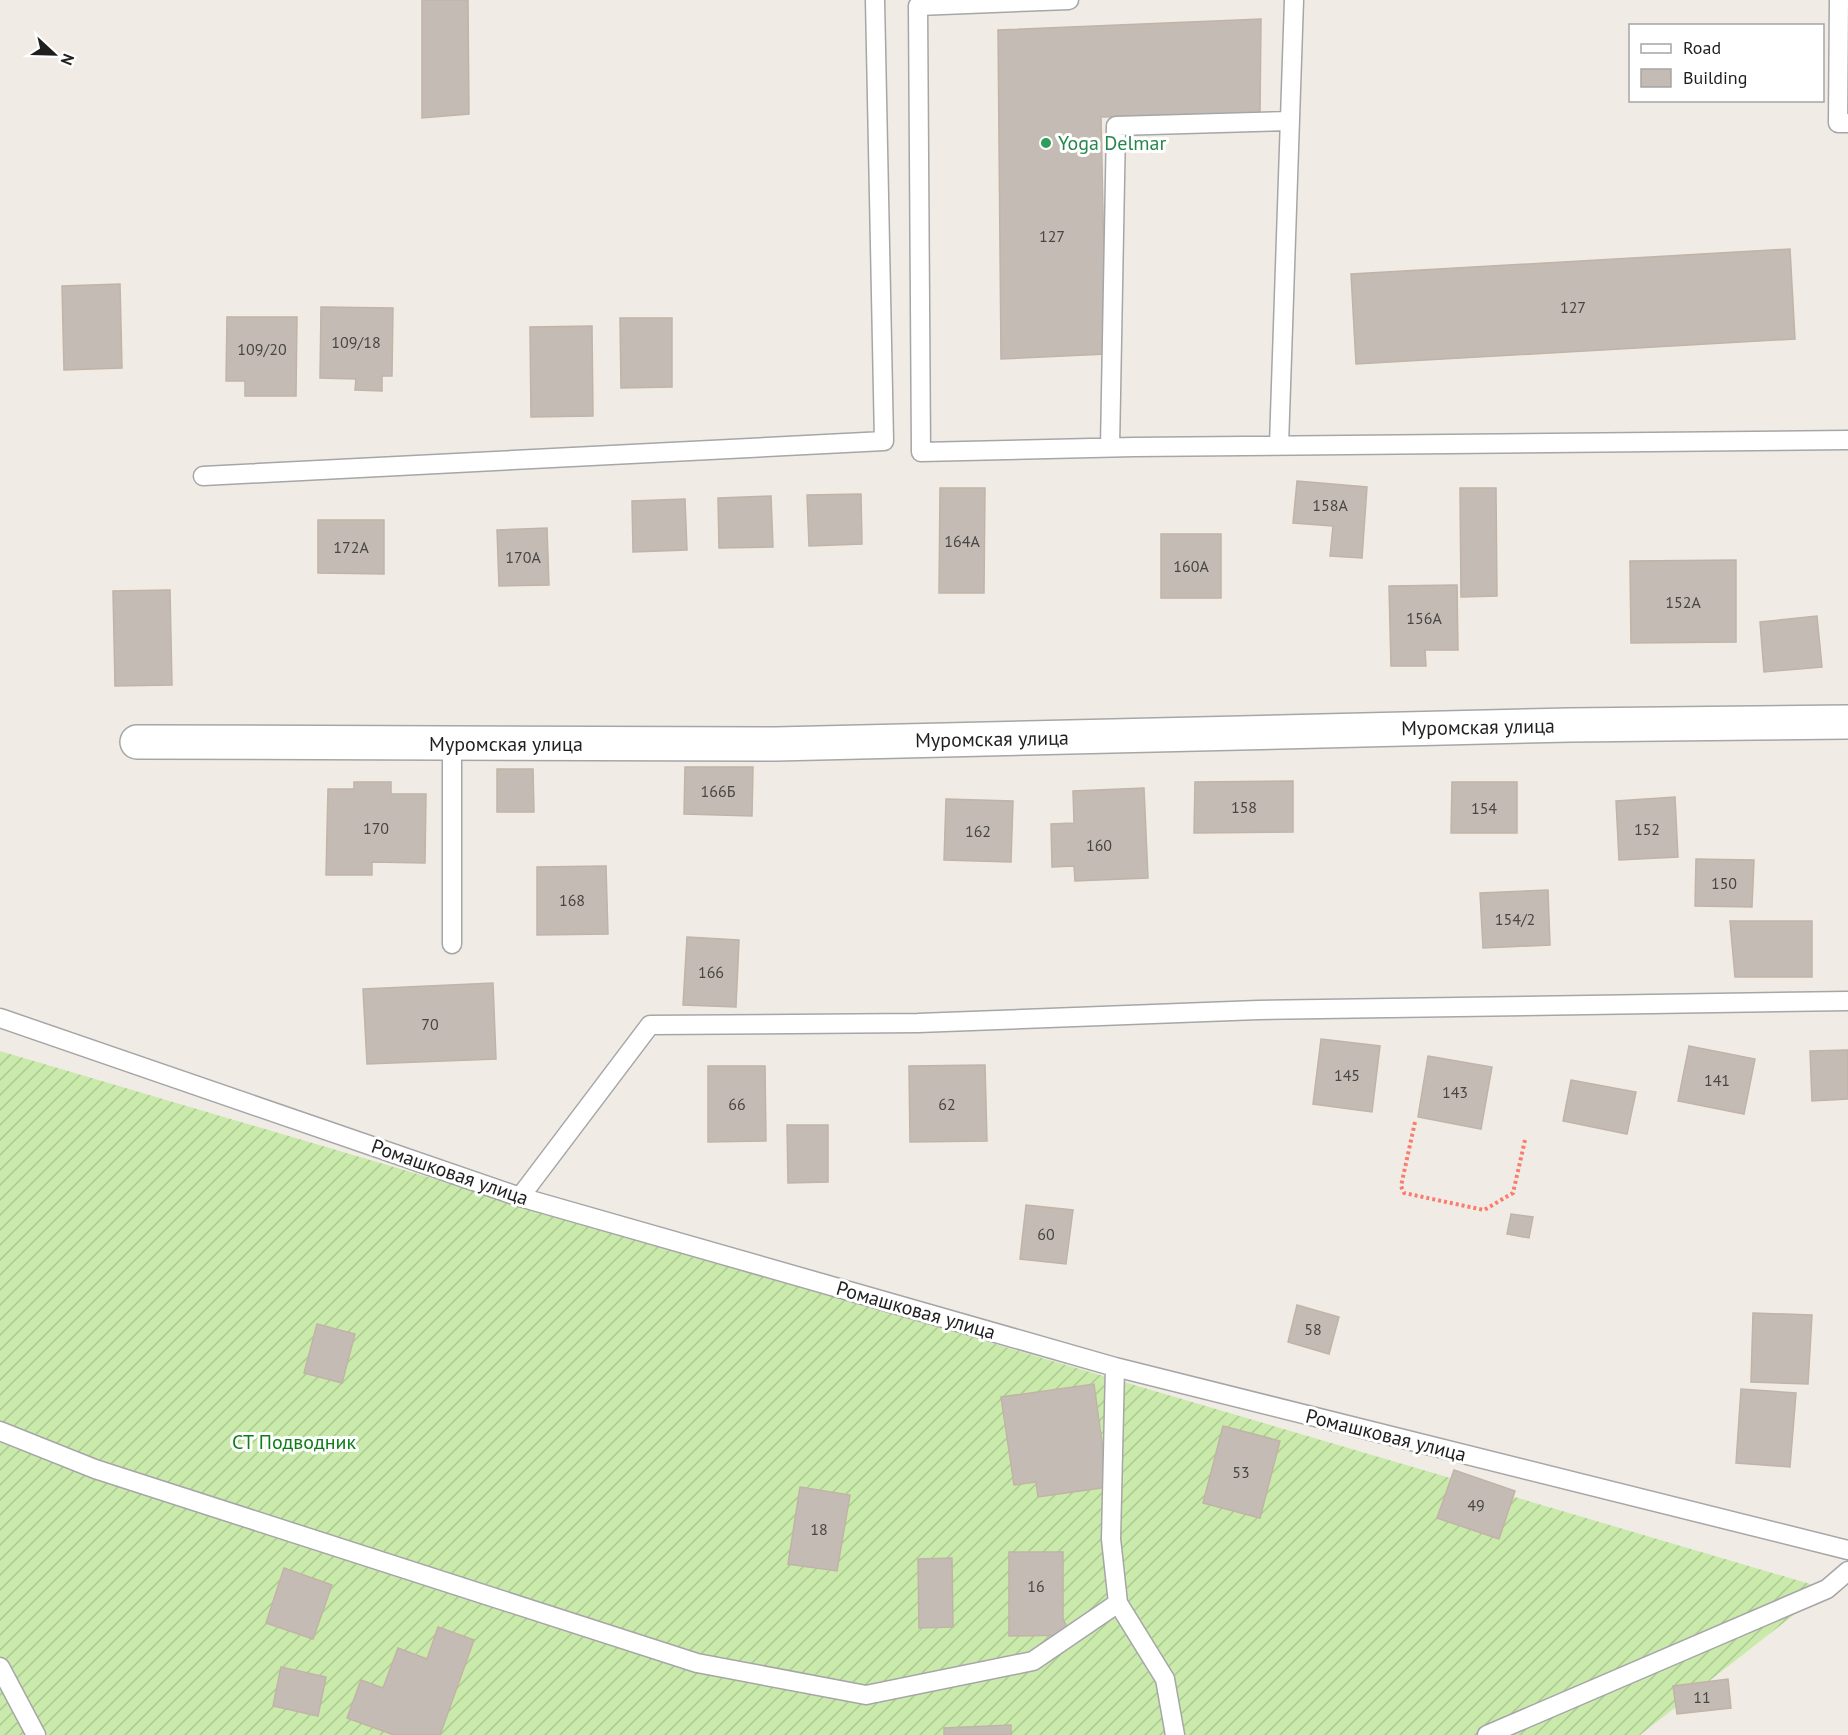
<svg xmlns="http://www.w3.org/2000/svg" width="1848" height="1735" font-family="'PT Sans',sans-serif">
<defs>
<pattern id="garden-furrows" width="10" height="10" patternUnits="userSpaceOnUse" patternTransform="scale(1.5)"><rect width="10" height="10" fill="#c9eaab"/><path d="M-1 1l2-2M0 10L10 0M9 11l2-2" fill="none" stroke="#acc893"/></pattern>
</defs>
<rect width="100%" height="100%" fill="#f0ece5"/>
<!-- garden -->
<path fill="url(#garden-furrows)" d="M0,1051L1827,1589L1640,1735H0Z"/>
<!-- building -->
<path fill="#c4bcb4" stroke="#c1b3a7" stroke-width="1.5" d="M422,0H468L469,114L422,118Z
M1261,19L1260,114L1101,117L1106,354L1001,359L998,30Z
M1790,249L1795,339L1356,364L1351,274Z
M120,284L122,368L64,370L62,286Z
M321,307L393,308L392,376H382V391L355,390L356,379L320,378Z
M227,317H297L296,396H245V381H226Z
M620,318H672V387L621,388Z
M592,326L593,416L531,417L530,327Z
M1297,481L1367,487L1362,558L1330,556L1333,526L1293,523Z
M940,488H985L984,593H939Z
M1460,488H1496L1497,596L1461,597Z
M861,494L862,544L809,546L807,495Z
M771,496L773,547L719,548L718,498Z
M685,499L687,550L633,552L632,501Z
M318,520H384V574L318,573Z
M547,528L549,585L499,586L497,530Z
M1161,534H1221V598H1161Z
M1736,560V642L1631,643L1630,561Z
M1457,585L1458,650H1425L1426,666H1391L1389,586Z
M170,590L172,685L115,686L113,591Z
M1817,616L1822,667L1764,672L1760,622Z
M685,767H753L752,816L684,814Z
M497,769H533L534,812H497Z
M1293,781V832L1194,833L1195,782Z
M354,782H391V794H426L425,863L372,862V875H326L328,789H354Z
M1452,782H1517V833H1451Z
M1144,788L1148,878L1075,881L1074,866L1052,867L1051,824L1074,823L1073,791Z
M1675,797L1678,857L1619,860L1616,801Z
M946,799L1013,801L1011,862L944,860Z
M1696,859L1754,860L1752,907L1695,906Z
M606,866L608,934L537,935V867Z
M1548,890L1550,945L1483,948L1480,893Z
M1730,921H1812V977H1735Z
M687,937L739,940L736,1007L683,1005Z
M493,983L496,1059L367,1064L363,989Z
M1321,1039L1380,1046L1372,1112L1313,1104Z
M1689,1046L1755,1059L1744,1114L1678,1101Z
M1848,1050V1099L1812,1101L1810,1051Z
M1428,1056L1492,1067L1481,1129L1418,1117Z
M985,1065L987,1141L910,1142L909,1066Z
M708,1066H765L766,1141L708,1142Z
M1571,1080L1636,1092L1627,1134L1563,1121Z
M787,1125H828V1182L788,1183Z
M1026,1205L1073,1210L1066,1264L1020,1259Z
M1511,1214L1533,1217L1529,1238L1507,1234Z
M1297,1305L1339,1317L1329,1354L1288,1342Z
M1753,1313L1812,1315L1808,1384L1751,1382Z
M317,1324L355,1334L342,1383L304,1373Z
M1094,1384L1108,1487L1038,1497L1036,1482L1014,1485L1001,1397Z
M1741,1389L1796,1393L1790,1467L1736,1463Z
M1223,1426L1280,1441L1260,1518L1203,1503Z
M1454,1470L1515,1491L1499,1539L1437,1518Z
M800,1487L850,1495L837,1571L788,1564Z
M1009,1552H1063V1619L1071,1635L1009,1636Z
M952,1558L953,1627L919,1628L918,1559Z
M284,1568L332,1585L313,1639L266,1623Z
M438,1627L474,1640L440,1735H394L347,1718L361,1680L383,1688L398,1648L427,1659Z
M281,1667L326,1677L318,1716L273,1706Z
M1728,1679L1731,1708L1677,1714L1673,1686Z
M1011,1725V1735H944V1728Z"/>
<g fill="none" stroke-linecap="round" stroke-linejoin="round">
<defs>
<path id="lane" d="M1069,0L918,6L921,452L1134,447L1848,440
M1839,0L1838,123H1848
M1279,445L1294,0
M1110,447L1116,126L1290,121
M203,476L884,441L875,0
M452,743V944
M0,1018L520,1197L1115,1367L1848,1550
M520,1197L650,1025L918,1023L1258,1010L1848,1001
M1115,1367L1111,1539L1118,1603L1165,1679L1175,1735
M0,1431L95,1469L697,1663L866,1695L1033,1661L1118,1603
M0,1667L36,1735
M1487,1735L1827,1589L1848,1571"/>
<path id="street" d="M137,742L776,744L1570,725L1848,722"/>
</defs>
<!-- lane casing -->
<use href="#lane" stroke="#a6a6a6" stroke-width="21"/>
<!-- street casing -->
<use href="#street" stroke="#a6a6a6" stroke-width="36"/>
<!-- path -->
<path stroke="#fa7c6c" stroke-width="4" stroke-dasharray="3 3" stroke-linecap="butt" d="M1415,1122L1401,1186L1404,1193L1484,1210L1513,1193L1525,1140"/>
<!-- lane -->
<use href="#lane" stroke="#fff" stroke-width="18"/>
<!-- street -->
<use href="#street" stroke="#fff" stroke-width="33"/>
</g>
<!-- markers -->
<circle fill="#2e9e5b" stroke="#fff" stroke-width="2" cx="1046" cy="143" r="6"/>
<g text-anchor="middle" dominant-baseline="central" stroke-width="6" stroke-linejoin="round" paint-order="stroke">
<!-- number labels -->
<g font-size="16" fill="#484644">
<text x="1052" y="236">127</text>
<text x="1573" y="307">127</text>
<text x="356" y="342">109/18</text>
<text x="262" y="349">109/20</text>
<text x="1330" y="505">158А</text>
<text x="962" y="541">164А</text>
<text x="351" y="547">172А</text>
<text x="523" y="557">170А</text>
<text x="1191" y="566">160А</text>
<text x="1683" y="602">152А</text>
<text x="1424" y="618">156А</text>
<text x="718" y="791">166Б</text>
<text x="1244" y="807">158</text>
<text x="1484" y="808">154</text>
<text x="376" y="828">170</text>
<text x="1647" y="829">152</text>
<text x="978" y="831">162</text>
<text x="1099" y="845">160</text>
<text x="1724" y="883">150</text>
<text x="572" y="900">168</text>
<text x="1515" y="919">154/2</text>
<text x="711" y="972">166</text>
<text x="430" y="1024">70</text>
<text x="1347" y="1075">145</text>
<text x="1717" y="1080">141</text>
<text x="1455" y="1092">143</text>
<text x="737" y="1104">66</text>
<text x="947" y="1104">62</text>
<text x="1046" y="1234">60</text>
<text x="1313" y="1329">58</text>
<text x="1241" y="1472">53</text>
<text x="1476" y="1505">49</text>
<text x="819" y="1529">18</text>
<text x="1036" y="1586">16</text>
<text x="1702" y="1697">11</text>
</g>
<!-- leisure labels -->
<g font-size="20" fill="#27864d" stroke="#fff" text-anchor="start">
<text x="1058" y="143">Yoga Delmar</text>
</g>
<!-- street labels -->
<g font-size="20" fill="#1f1f1f" stroke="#fff">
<text transform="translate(1478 727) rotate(-1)">Муромская улица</text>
<text transform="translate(992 739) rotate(-1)">Муромская улица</text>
<text x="506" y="744">Муромская улица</text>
<text transform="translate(450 1172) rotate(19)">Ромашковая улица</text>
<text transform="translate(916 1310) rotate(16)">Ромашковая улица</text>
<text transform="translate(1386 1435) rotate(14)">Ромашковая улица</text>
</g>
<!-- park labels -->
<g font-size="20" fill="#0b7e16" stroke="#fff">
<text x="294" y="1442">СТ Подводник</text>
</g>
</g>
<!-- legend -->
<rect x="1629" y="24" width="195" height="78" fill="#ffffff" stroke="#a5a5a5" stroke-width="1.5"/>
<rect x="1641" y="44" width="30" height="9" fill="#ffffff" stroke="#a5a5a5" stroke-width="1.5"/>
<text x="1683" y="54" font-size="18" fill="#1f1f1f">Road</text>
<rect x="1641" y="69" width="30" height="18" fill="#c4bcb4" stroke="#a5a5a5" stroke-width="1.5"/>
<text x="1683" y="84" font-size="18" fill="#1f1f1f">Building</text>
<!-- north arrow -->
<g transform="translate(54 54) rotate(112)" stroke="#ffffff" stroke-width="4.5" paint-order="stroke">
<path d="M0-4.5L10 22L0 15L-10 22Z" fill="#1f1f1f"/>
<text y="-9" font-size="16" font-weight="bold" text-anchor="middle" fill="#1f1f1f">N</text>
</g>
</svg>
